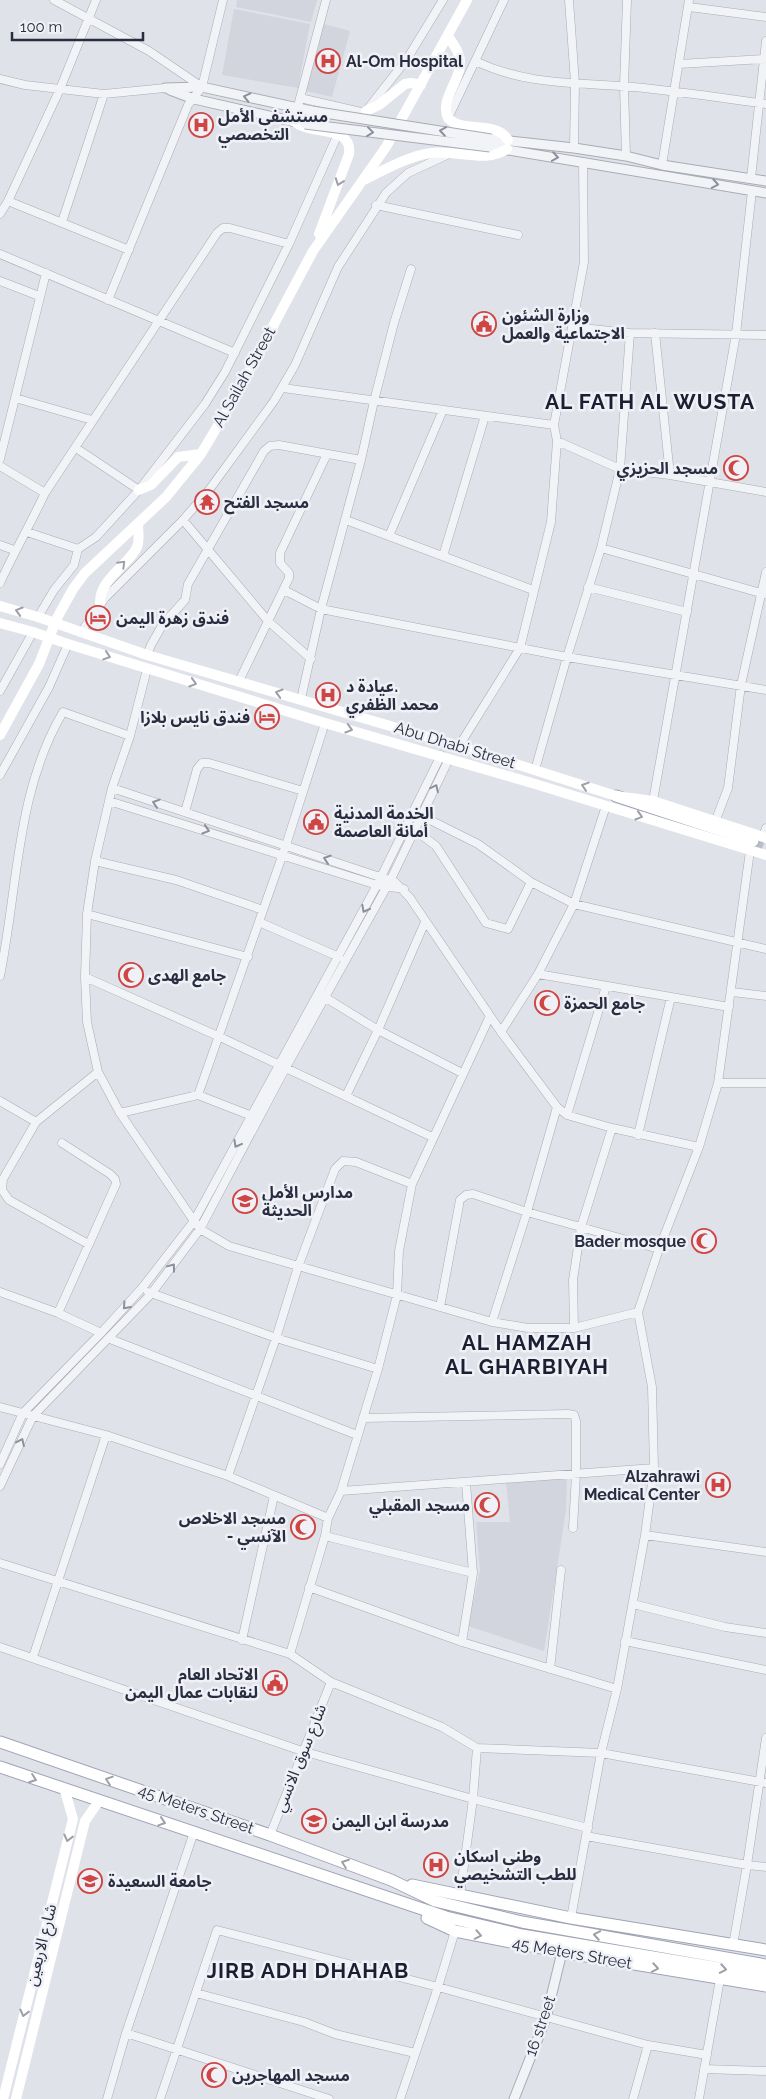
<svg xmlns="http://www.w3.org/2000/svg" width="766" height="2099" font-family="Raleway,'Noto Sans Arabic',sans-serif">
<rect width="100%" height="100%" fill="#e0e2e9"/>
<!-- built -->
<path fill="#d2d4de" d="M237,0H317L311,22L236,7Z
M234,9L310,24L298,88L222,75Z
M324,24L350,31L332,97L306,91Z
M567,1476L566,1510L544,1651L468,1626L480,1570L476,1522H510L506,1481Z"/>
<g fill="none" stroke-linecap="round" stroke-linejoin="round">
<!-- primary-tunnel -->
<path stroke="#bbbec7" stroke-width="11" stroke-dasharray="11 5.5" stroke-linecap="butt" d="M753,841L766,845"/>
<defs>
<path id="minor" d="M54,0L149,51L202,87
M569,0L575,83L574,148
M689,7L766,17
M475,61C528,86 576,82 633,87C677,91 722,98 766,104
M679,64L764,59
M0,79L25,85L104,94L165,88
M300,98L361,112L366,111L407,59L443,0
M448,118L504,0
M294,121L326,0
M626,156L624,86L627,0
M662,165L689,0
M751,178L766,41
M8,201L129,250
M376,205L518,235
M0,214L8,201L60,89L96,0
M62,222L104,94
M0,254L235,353
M0,281L39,296
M108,300L188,105L202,87L223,0
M572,327L630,333L766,335
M655,333L670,475
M283,388L554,425
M15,398L92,420
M557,441L620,469L670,475L766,492
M76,448L139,490
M0,459L46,273
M0,466L45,493
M183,520L268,621L311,659
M346,520L533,590
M27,532L78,549
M389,536L443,410
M0,545L14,550
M601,548L764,594
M443,556L485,416
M0,583C14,552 31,523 45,493L217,233L223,228H230L289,244
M588,587L687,612
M284,590L321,609L567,657L766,690
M38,617L54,590L74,565L78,549L96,537L139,490L205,404L225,372L289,244L338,134
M81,632L105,598L183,520L209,490L274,401L295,365L338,267L386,193L408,173L449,154
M147,655L151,645L163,624L185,600L188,584L264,451L270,446L279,445L361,460
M147,669L130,736L112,788L95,861L87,914L85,977L87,1022L98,1072L120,1113L194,1221L200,1229L229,1246L492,1322L528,1328H574L638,1312
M239,681L289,578V573L280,563V553L327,454
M0,691L33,632
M301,699L321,609L361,460L374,401L394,323L411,269
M459,746L520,648L551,522L557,441L554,425L584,262L583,162
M535,770L567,657L601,548L620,469L630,333
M0,775L49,687L68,644
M112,788L395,882L410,898L501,1032L557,1107L567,1115L612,1128L699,1147
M109,801L377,885L404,889
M653,801L736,334L752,191
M185,812L197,769L202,763H209L303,791
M422,816L478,844L531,882L574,904L766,949
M715,822L728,788L741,685L766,572
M415,830L436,846L486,923L508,929L531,882
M763,837L766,828
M95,861L176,880L263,910
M87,914L248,957
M259,922L339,957
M538,974L729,1007
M0,976C18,888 16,791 63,712L130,736
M85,977L220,1037L432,1137
M732,992L766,996
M326,998L378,1030L462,1073
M501,1032L538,974L574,904L606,806
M718,1083H766
M198,1095L286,845L325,723
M346,1096L378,1030L425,922
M0,1101L36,1122
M120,1113L198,1095L252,1116
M567,1115L606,986
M638,1135L671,997
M88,1244L9,1200L2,1190L3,1179L36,1122L98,1072
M0,1292L58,1313L101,1333
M148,1292L276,1338L378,1369
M440,1307L460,1200L466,1195L473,1194L527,1212L659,1249
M58,1313L116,1184L115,1179L110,1174L62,1143
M492,1322L527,1212L557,1107
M574,1328L573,1280L581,1227L612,1128
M110,1339L357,1435
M0,1407L106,1435L228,1476L328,1518
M363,1418L568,1414L574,1415L576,1421V1474L573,1528
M0,1464L23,1413L101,1333L142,1288L194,1221L377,885L441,755
M228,1476L276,1338L298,1267L335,1169L343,1161L356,1162L412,1184
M0,1486L33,1416L151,1294L200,1229L285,1069L391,879L449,759
M341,1491L654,1468
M645,1535L766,1552
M325,1536L473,1573
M0,1563L290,1654L331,1682L442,1727L477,1748L601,1753L766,1783
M309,1587L462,1642L617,1689
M633,1604L725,1627L766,1633
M242,1640L274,1496
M625,1641L766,1670
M462,1642L473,1573L466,1483
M0,1647L302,1751L473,1799L588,1828
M290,1654L325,1536L328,1518L341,1491L378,1369L397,1295L399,1251L412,1184L490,1016
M33,1657L106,1435
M550,1669L561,1570
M270,1835L331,1682
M586,1836L747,1865L766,1867
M460,1895L473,1799L477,1748
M571,1918L601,1753L617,1689L645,1535L654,1468L652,1387L638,1312L659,1249L699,1147L718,1083L750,851
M733,1945L747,1865L766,1738
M196,1993L304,2022L335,2034L415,2053
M126,2033L329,2099
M704,2069L766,2071
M107,2099L126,2033L194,1832
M160,2099L217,1930L438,1987L648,2045L707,2055
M400,2099L438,1987L455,1931
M633,2099L648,2045
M699,2099L720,1979"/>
<path id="tertiary" d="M165,88L202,87L312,111
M170,90L194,99L300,123
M491,139L574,148L626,156L662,165L766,181
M490,147L766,193
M514,2099L546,2018L562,1952"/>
<path id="primary" d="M616,796L753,841
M0,1742L270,1835L391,1880L435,1901L522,1922L766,1965
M0,1767L446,1917L522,1935L766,1976
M412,1885L571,1918L766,1950
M427,1918L455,1931L562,1952L766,1986"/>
</defs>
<!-- minor casing -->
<use href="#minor" stroke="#a9acb6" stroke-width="9"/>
<!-- tertiary casing -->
<use href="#tertiary" stroke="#a9acb6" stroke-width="11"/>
<!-- primary casing -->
<use href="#primary" stroke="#9fa4b5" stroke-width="13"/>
<!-- minor -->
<use href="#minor" stroke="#f2f3f7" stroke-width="8"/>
<!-- tertiary -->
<use href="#tertiary" stroke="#f2f3f7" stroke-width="9"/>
<!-- secondary -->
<path stroke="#fff" stroke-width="10" d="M448,36C451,41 456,47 458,53C468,75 438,97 448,118C463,134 496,120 508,140
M366,111L379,105L405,84L411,83L421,85
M294,121C309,136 353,124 349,154L319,234
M366,179C386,169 409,156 431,153C455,149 486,164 507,149
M139,490L151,485L178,457L201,454
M100,603C99,579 130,564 137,547C140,540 138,531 138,524
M0,606L38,617
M0,623L33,632
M81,632L147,655L459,746L616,796L653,801L766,838
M68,644L325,723L532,783L766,855
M0,735L39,664L57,618L73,589L85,573L166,497L201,454L239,390L313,251L386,147L467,0
M3,2099L73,1819L65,1791
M16,2099L85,1821L99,1801"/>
<!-- primary -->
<use href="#primary" stroke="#fff" stroke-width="11"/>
<defs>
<path id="tertiary-bridge" d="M312,111L491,139
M305,124L490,147"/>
</defs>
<!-- tertiary-bridge casing -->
<use href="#tertiary-bridge" stroke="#a9acb6" stroke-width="11" stroke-linecap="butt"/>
<!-- tertiary-bridge -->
<use href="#tertiary-bridge" stroke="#f2f3f7" stroke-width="9"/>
<!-- secondary-bridge -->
<path stroke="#fff" stroke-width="10" d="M38,617L81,632
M33,632L68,644"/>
</g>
<!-- one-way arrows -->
<defs><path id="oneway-chevron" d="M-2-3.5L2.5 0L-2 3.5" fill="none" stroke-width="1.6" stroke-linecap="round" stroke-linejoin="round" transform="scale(1.25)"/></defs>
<g stroke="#8d909c">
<use href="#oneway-chevron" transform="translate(247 97) rotate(-167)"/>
<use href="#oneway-chevron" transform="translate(443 131) rotate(-171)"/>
<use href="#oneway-chevron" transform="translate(370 132) rotate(7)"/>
<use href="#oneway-chevron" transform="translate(555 157) rotate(9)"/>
<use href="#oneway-chevron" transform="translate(715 184) rotate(10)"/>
<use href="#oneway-chevron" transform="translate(435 788) rotate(-64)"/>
<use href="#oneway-chevron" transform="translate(156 803) rotate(-162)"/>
<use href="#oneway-chevron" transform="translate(206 830) rotate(17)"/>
<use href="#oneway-chevron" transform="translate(327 859) rotate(-162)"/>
<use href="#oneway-chevron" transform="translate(365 909) rotate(118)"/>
<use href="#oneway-chevron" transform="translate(237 1144) rotate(119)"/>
<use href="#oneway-chevron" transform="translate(172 1267) rotate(-53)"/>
<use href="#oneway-chevron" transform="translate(126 1306) rotate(132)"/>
<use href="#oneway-chevron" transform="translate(21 1442) rotate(-65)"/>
</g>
<g stroke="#9ea0a9">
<use href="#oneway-chevron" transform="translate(339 182) rotate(110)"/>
<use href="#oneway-chevron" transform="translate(122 564) rotate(-45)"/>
<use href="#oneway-chevron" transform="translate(19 611) rotate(-163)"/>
<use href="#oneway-chevron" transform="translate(107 656) rotate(18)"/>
<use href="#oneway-chevron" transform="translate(193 683) rotate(17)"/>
<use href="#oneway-chevron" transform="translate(279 693) rotate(-164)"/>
<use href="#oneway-chevron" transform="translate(349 729) rotate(16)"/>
<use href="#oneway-chevron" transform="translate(585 786) rotate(-162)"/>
<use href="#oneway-chevron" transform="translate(639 816) rotate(17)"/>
<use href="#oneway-chevron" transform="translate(33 1779) rotate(20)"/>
<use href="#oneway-chevron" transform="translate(109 1780) rotate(-161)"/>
<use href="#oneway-chevron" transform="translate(162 1822) rotate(18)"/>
<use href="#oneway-chevron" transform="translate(68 1838) rotate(104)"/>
<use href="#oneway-chevron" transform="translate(345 1863) rotate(-160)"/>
<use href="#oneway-chevron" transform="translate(478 1935) rotate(11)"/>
<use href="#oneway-chevron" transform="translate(597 1935) rotate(-170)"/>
<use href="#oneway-chevron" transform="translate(655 1968) rotate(10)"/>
<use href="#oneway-chevron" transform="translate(723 1969) rotate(10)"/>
<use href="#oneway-chevron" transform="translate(24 2013) rotate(104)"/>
</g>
<!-- icons -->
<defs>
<symbol id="hospital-ring" viewBox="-11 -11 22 22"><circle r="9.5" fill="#eff1f6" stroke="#cf4544" stroke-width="1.5"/><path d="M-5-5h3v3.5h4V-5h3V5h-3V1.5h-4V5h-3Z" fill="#cf4544"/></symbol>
<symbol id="civic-ring" viewBox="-11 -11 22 22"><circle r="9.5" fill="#eff1f6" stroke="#cf4544" stroke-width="1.5"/><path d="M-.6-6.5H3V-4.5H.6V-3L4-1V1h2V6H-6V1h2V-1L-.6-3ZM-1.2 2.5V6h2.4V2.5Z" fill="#cf4544"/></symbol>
<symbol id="mosque-ring" viewBox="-11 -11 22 22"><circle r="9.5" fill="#eff1f6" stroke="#cf4544" stroke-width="1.5"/><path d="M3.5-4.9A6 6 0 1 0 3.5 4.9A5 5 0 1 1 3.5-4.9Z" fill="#cf4544"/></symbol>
<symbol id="temple-ring" viewBox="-11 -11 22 22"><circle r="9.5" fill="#eff1f6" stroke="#cf4544" stroke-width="1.5"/><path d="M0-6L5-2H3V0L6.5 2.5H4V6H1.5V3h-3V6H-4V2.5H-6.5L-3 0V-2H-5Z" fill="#cf4544"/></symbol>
<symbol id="hotel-ring" viewBox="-11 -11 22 22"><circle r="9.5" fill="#eff1f6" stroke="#cf4544" stroke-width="1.5"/><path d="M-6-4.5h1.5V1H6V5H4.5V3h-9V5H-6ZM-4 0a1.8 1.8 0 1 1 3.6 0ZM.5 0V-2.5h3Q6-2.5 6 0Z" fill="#cf4544"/></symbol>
<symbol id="school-ring" viewBox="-11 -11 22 22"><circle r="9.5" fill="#eff1f6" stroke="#cf4544" stroke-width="1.5"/><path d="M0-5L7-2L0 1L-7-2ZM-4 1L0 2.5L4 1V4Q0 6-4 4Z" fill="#cf4544"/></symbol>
<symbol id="university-ring" viewBox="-11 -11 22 22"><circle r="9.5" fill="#eff1f6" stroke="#cf4544" stroke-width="1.5"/><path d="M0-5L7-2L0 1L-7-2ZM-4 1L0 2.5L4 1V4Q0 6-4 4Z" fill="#cf4544"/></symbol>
</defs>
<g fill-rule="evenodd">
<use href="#hospital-ring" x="314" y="47" width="28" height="28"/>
<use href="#hospital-ring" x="187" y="111" width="28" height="28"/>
<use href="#civic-ring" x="470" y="310" width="28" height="28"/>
<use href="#mosque-ring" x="722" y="454" width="28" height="28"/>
<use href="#temple-ring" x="193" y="488" width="28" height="28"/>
<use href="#hotel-ring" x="84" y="604" width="28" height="28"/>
<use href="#hospital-ring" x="314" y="681" width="28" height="28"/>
<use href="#hotel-ring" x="253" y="703" width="28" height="28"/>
<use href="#civic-ring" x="302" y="808" width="28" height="28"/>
<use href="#mosque-ring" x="117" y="961" width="28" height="28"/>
<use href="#mosque-ring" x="533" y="989" width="28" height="28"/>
<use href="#school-ring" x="231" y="1187" width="28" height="28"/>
<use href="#mosque-ring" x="690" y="1227" width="28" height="28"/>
<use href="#hospital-ring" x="704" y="1471" width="28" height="28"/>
<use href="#mosque-ring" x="473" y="1491" width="28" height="28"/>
<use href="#mosque-ring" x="289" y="1513" width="28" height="28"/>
<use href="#civic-ring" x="261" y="1669" width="28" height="28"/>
<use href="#school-ring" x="300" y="1807" width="28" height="28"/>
<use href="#hospital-ring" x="422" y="1851" width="28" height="28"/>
<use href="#university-ring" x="76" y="1867" width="28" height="28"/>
<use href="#mosque-ring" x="200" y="2061" width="28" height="28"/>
</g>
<g text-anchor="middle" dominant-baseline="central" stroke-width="5" stroke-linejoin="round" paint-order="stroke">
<!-- poi labels -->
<g font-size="16" font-weight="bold" fill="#282d40" stroke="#eff1f6" text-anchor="start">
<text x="346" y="61">Al-Om Hospital</text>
<text x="218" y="116">مستشفى الأمل<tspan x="218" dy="18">التخصصي</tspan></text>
<text x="502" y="315">وزارة الشئون<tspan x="502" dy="18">الاجتماعية والعمل</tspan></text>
<text x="718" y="468" text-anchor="end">مسجد الحزيزي</text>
<text x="224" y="502">مسجد الفتح</text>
<text x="116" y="618">فندق زهرة اليمن</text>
<text x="346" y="686">عيادة د.<tspan x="346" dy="18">محمد الظفري</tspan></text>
<text x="250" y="717" text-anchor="end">فندق نايس بلازا</text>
<text x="334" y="813">الخدمة المدنية<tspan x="334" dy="18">أمانة العاصمة</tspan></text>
<text x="148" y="975">جامع الهدى</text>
<text x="564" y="1003">جامع الحمزة</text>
<text x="262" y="1192">مدارس الأمل<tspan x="262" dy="18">الحديثة</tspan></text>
<text x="686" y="1241" text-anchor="end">Bader mosque</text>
<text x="700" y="1476" text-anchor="end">Alzahrawi<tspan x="700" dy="18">Medical Center</tspan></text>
<text x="470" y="1505" text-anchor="end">مسجد المقبلي</text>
<text x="286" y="1518" text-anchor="end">مسجد الاخلاص<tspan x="286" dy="18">- الآنسي</tspan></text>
<text x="258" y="1674" text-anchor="end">الاتحاد العام<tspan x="258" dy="18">لنقابات عمال اليمن</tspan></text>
<text x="332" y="1821">مدرسة ابن اليمن</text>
<text x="454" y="1856">وطني اسكان<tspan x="454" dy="18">للطب التشخيصي</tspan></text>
<text x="108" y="1881">جامعة السعيدة</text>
<text x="232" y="2075">مسجد المهاجرين</text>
</g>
<!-- street labels -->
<g font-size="16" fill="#282d40" stroke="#eff1f6">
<text transform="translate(244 377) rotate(-61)">Al Sailah Street</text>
<text transform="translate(455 745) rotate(17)">Abu Dhabi Street</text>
<text transform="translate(300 1758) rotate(-68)">شارع سوق الانسي</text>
<text transform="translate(196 1809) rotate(19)">45 Meters Street</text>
<text transform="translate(41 1945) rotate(-76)">شارع الاربعين</text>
<text transform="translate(572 1953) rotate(10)">45 Meters Street</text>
<text transform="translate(540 2026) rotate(-71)">16 street</text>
</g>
<!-- district labels -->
<g font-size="21" font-weight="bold" letter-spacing="1" fill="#1b1f31" stroke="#eff1f6">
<text x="650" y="401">AL FATH AL WUSTA</text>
<text x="527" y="1342">AL HAMZAH<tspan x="527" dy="24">AL GHARBIYAH</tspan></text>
<text x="308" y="1970">JIRB ADH DHAHAB</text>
</g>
</g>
<!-- scale -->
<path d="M12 32v8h131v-8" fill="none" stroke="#282d40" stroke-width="2.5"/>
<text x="20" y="32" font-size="15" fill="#282d40" stroke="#eff1f6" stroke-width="4" paint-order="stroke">100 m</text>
</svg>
